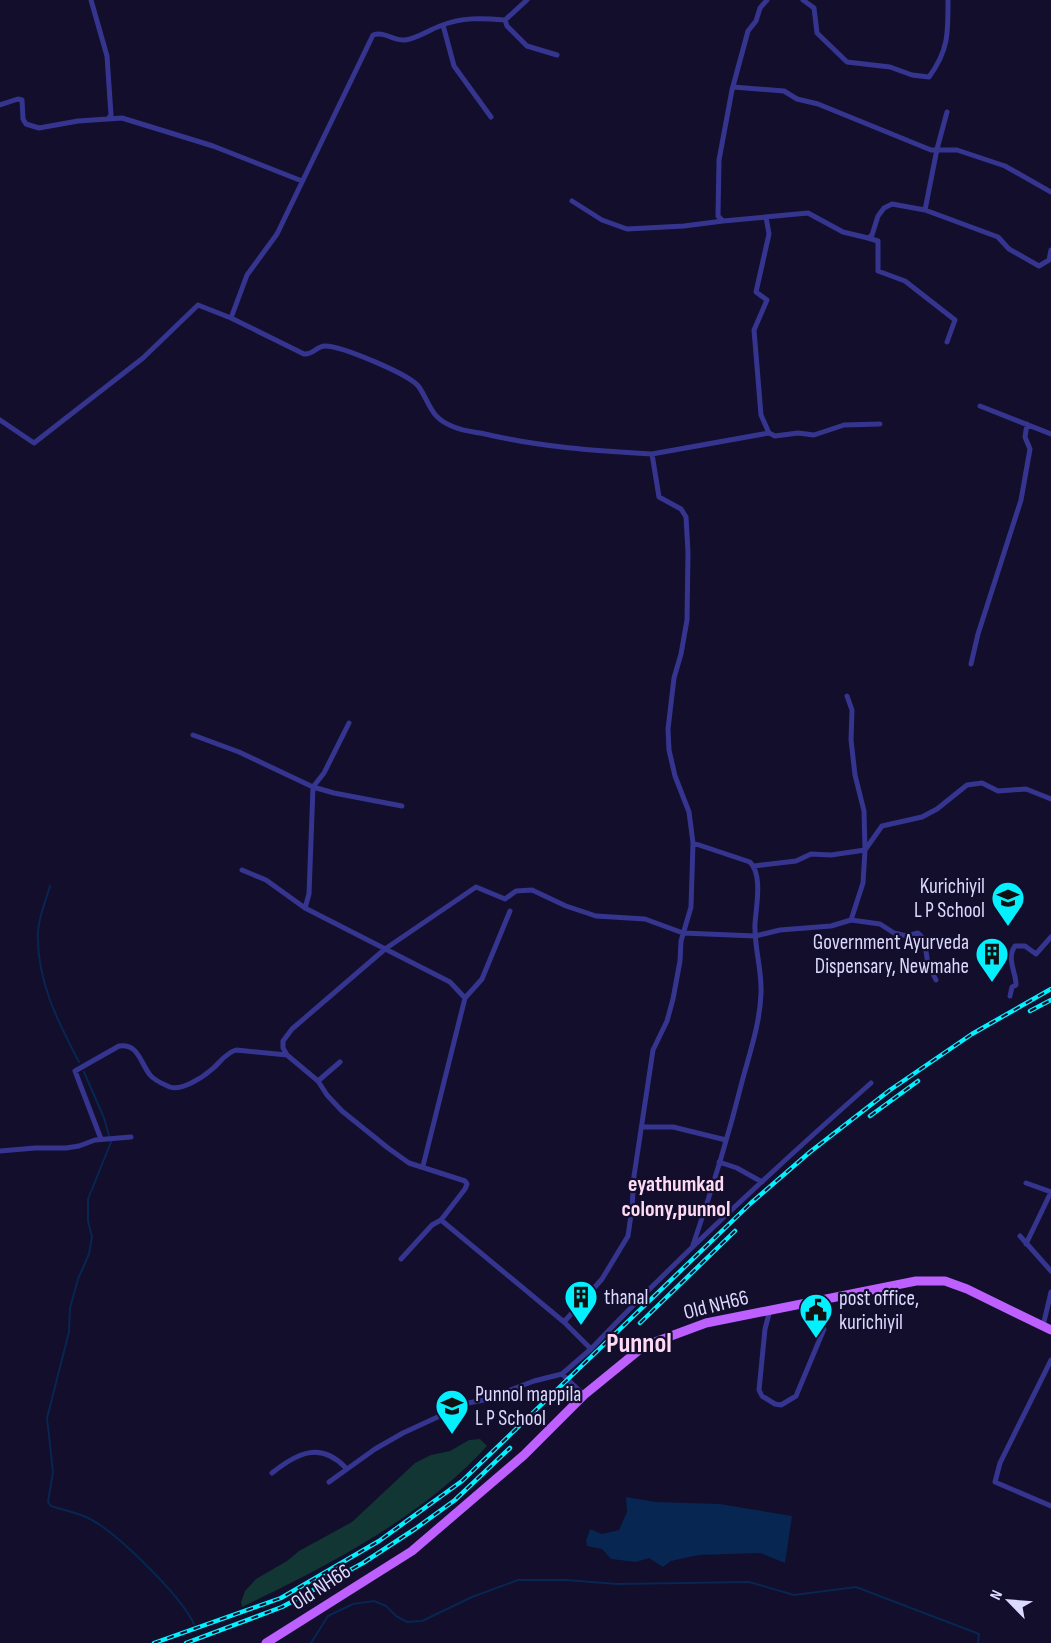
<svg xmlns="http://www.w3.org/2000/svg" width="1051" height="1643" font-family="'Sofia Sans Condensed',sans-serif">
<rect width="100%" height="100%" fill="#120e2c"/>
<!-- green -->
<path fill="#113633" d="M480,1439L487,1446C424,1516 326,1567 242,1607L241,1602L245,1591L256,1579L287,1561L299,1551L352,1522L415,1463L431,1455L450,1451L469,1440Z"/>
<!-- water -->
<path fill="#072651" d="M626,1497L656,1502L720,1504L792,1516L785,1563L760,1553L699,1555L671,1561L663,1567L649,1558L636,1562L611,1559L602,1549L587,1546L586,1541L590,1529L602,1534L619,1530L627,1512Z"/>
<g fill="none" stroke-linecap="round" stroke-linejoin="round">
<!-- stream -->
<path stroke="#072651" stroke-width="2" d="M50,886C46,900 39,916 38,931C36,979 57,1020 79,1062
M84,1072L104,1118L111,1142L88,1199V1221L92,1237L89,1254L78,1279L70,1308L69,1332L47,1418L53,1472L48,1502L51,1506C63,1510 75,1512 86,1517C114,1529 181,1596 194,1624
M311,1643L328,1616L353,1604L374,1601L386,1606L396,1616L407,1622L422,1621L472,1597L518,1580H566L617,1584L749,1582L794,1595L856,1587L979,1634L978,1643"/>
<!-- minor -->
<path stroke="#35358f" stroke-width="5" d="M767,0L760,8L756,21L748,31L732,90L719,160L718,216L723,221L808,213L843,232L868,238L872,235L878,216L884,208L892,204L925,210L998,237L1009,249L1039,266L1049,260L1051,250
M803,0L814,8L817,33L847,62L890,67L912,75L929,77C949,50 948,32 948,0
M505,20L507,26L527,46L557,55
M443,25L454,66L491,117
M733,87L784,91L797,99L818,104L931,150H957L1005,166L1051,192
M0,105L18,99L22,100L23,119L26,124L39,128L78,121L108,119L111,115L107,56L91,0
M108,119L122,118L213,146L302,181
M572,201L602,220L627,229L684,226L723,221
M925,210L937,149L947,112
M766,217L769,234L756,292L767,300L754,330L761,415L769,433L775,436L798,433L814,435L844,425L880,424
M868,238L878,241V271L905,281L955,320L947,342
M231,318L247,275L277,234L373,35C385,31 393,41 405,40C416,39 429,30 440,26C462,17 482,18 505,20L527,0
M980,406L1051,434
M0,420L34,443L143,358L198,305L231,318L304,354C313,355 316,347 324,346C340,345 411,375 419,387C431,405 430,418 454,427C463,431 475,432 485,434C540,447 596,451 652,454L659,497L681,509L686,517L688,552L687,620L681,654L674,678L668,729L669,750L675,776L689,812L693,843L691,907L681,941L680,961L673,999L667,1021L653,1050L634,1176L632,1208L628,1236L602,1279L564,1322L591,1349L562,1374L534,1381L484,1400L468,1403L403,1433L375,1449L329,1482
M652,454L769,433
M971,664L978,634L1021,500L1030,449L1025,437L1027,424
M847,696L852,710L851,740L855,775L864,811L865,850L863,883L851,920
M193,735L239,752L313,787L334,793L402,806
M693,843L750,862C763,875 756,907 755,924C754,947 762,969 761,993C760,1022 751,1049 743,1078C729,1134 712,1190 693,1245
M754,866L796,861L811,854L831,855L865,850L882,826L922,817L937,809L967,785L982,783L998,791L1026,789L1051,799
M242,870L266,880L305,908L450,982L465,998L423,1166
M305,908L309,894L313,787L324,773L349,723
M1010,996L1012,987L1016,985C1016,971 1006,959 1015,946H1025L1036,954L1051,937
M465,998L482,979L510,911
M318,1081L340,1062
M642,1127H673L726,1140
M101,1139L75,1071L119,1046C138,1043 140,1062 150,1075C155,1081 163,1084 170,1087C181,1091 202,1078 211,1070C220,1063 224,1054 236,1050L287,1055
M0,1151L35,1148H66L79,1146L95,1140L131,1137
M719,1162L737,1168L762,1182
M1026,1183L1051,1192
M1020,1236L1051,1271
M1026,1244L1051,1192
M401,1259L432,1225L441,1220
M770,1310L765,1329L759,1390L762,1396L775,1404L781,1405L796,1396L824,1329L807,1303
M564,1322L441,1220L465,1189L467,1184L465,1181L409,1163L388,1148L342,1111L327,1095L318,1081L287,1055L283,1048V1041L292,1029L385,949L476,887L505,899L516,891L532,890L566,906L596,916L645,919L683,933L755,936L780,930L831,926L851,920L880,924L894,933L907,936L918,933L924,939L928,964L936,980
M1043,1326L1051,1292
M591,1349C680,1255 775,1168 871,1083
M1051,1360L1000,1463L995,1482L1051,1506
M562,1374L584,1395
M272,1473C297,1453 320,1441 346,1468"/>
<!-- primary -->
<path stroke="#bd60ff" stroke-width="9" d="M266,1643L412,1551L524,1455L584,1395L644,1346L706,1323L916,1281H945L967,1289L1051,1330"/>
<defs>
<path id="rail" d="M1030,1011L1051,1000
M870,1116L918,1081
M640,1323L735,1231
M154,1643L281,1598L379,1541L462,1481L751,1203L810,1152L890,1090L972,1034L1051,989
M186,1643L282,1607L363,1563L415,1529L455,1500L510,1448"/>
</defs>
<!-- rail casing -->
<use href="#rail" stroke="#05f0ff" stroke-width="4.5"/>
<!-- rail -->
<use href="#rail" stroke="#120e2c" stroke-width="2" stroke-dasharray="7" stroke-linecap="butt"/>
</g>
<!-- icons -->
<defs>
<symbol id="school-pin" viewBox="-11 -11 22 30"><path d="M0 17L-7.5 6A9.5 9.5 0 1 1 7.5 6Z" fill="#05f0ff" stroke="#120e2c"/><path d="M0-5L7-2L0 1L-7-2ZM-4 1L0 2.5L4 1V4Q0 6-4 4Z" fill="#111"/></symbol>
<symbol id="building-pin" viewBox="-11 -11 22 30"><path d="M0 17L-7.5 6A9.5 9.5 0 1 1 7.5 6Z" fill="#05f0ff" stroke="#120e2c"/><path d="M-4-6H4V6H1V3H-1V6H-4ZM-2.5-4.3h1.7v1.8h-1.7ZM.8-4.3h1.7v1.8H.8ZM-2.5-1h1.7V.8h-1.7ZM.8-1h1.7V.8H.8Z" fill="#111"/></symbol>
<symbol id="civic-pin" viewBox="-11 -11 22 30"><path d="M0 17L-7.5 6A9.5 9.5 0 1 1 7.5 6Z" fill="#05f0ff" stroke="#120e2c"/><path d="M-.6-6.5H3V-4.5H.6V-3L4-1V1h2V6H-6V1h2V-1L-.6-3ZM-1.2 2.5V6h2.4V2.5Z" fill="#111"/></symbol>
</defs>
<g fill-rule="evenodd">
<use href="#school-pin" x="989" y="879" width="38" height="52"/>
<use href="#building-pin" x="973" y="935" width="38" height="52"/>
<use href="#building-pin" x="562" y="1278" width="38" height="52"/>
<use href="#civic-pin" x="797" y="1291" width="38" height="52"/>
<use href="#school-pin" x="433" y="1387" width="38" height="52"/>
</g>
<g text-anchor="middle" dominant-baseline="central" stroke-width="4.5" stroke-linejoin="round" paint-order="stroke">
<!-- poi labels -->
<g font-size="21" fill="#dcd9ff" stroke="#120e2c" text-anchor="start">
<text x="985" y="886" text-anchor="end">Kurichiyil<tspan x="985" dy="24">L P School</tspan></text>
<text x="969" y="942" text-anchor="end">Government Ayurveda<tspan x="969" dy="24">Dispensary, Newmahe</tspan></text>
<text x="604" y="1297">thanal</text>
<text x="839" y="1298">post office,<tspan x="839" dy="24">kurichiyil</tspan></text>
<text x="475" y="1394">Punnol mappila<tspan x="475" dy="24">L P School</tspan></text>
</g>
<!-- street labels -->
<g font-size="21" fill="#dcd9ff" stroke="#120e2c">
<text transform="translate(716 1305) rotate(-14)">Old NH66</text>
<text transform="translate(321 1587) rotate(-33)">Old NH66</text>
</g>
<!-- neighbourhood labels -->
<g font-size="22" font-weight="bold" fill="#ffdbf3" stroke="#120e2c">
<text x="676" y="1184">eyathumkad<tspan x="676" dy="25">colony,punnol</tspan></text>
</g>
<!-- district labels -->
<g font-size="27" font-weight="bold" fill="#ffdbf3" stroke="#120e2c">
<text x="639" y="1344">Punnol</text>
</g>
</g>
<!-- north arrow -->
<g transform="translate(1009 1601) rotate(295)" stroke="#120e2c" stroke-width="4.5" paint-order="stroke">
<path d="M0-4.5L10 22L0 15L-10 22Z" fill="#dcd9ff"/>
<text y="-9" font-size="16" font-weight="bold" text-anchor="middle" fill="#dcd9ff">N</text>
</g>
</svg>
